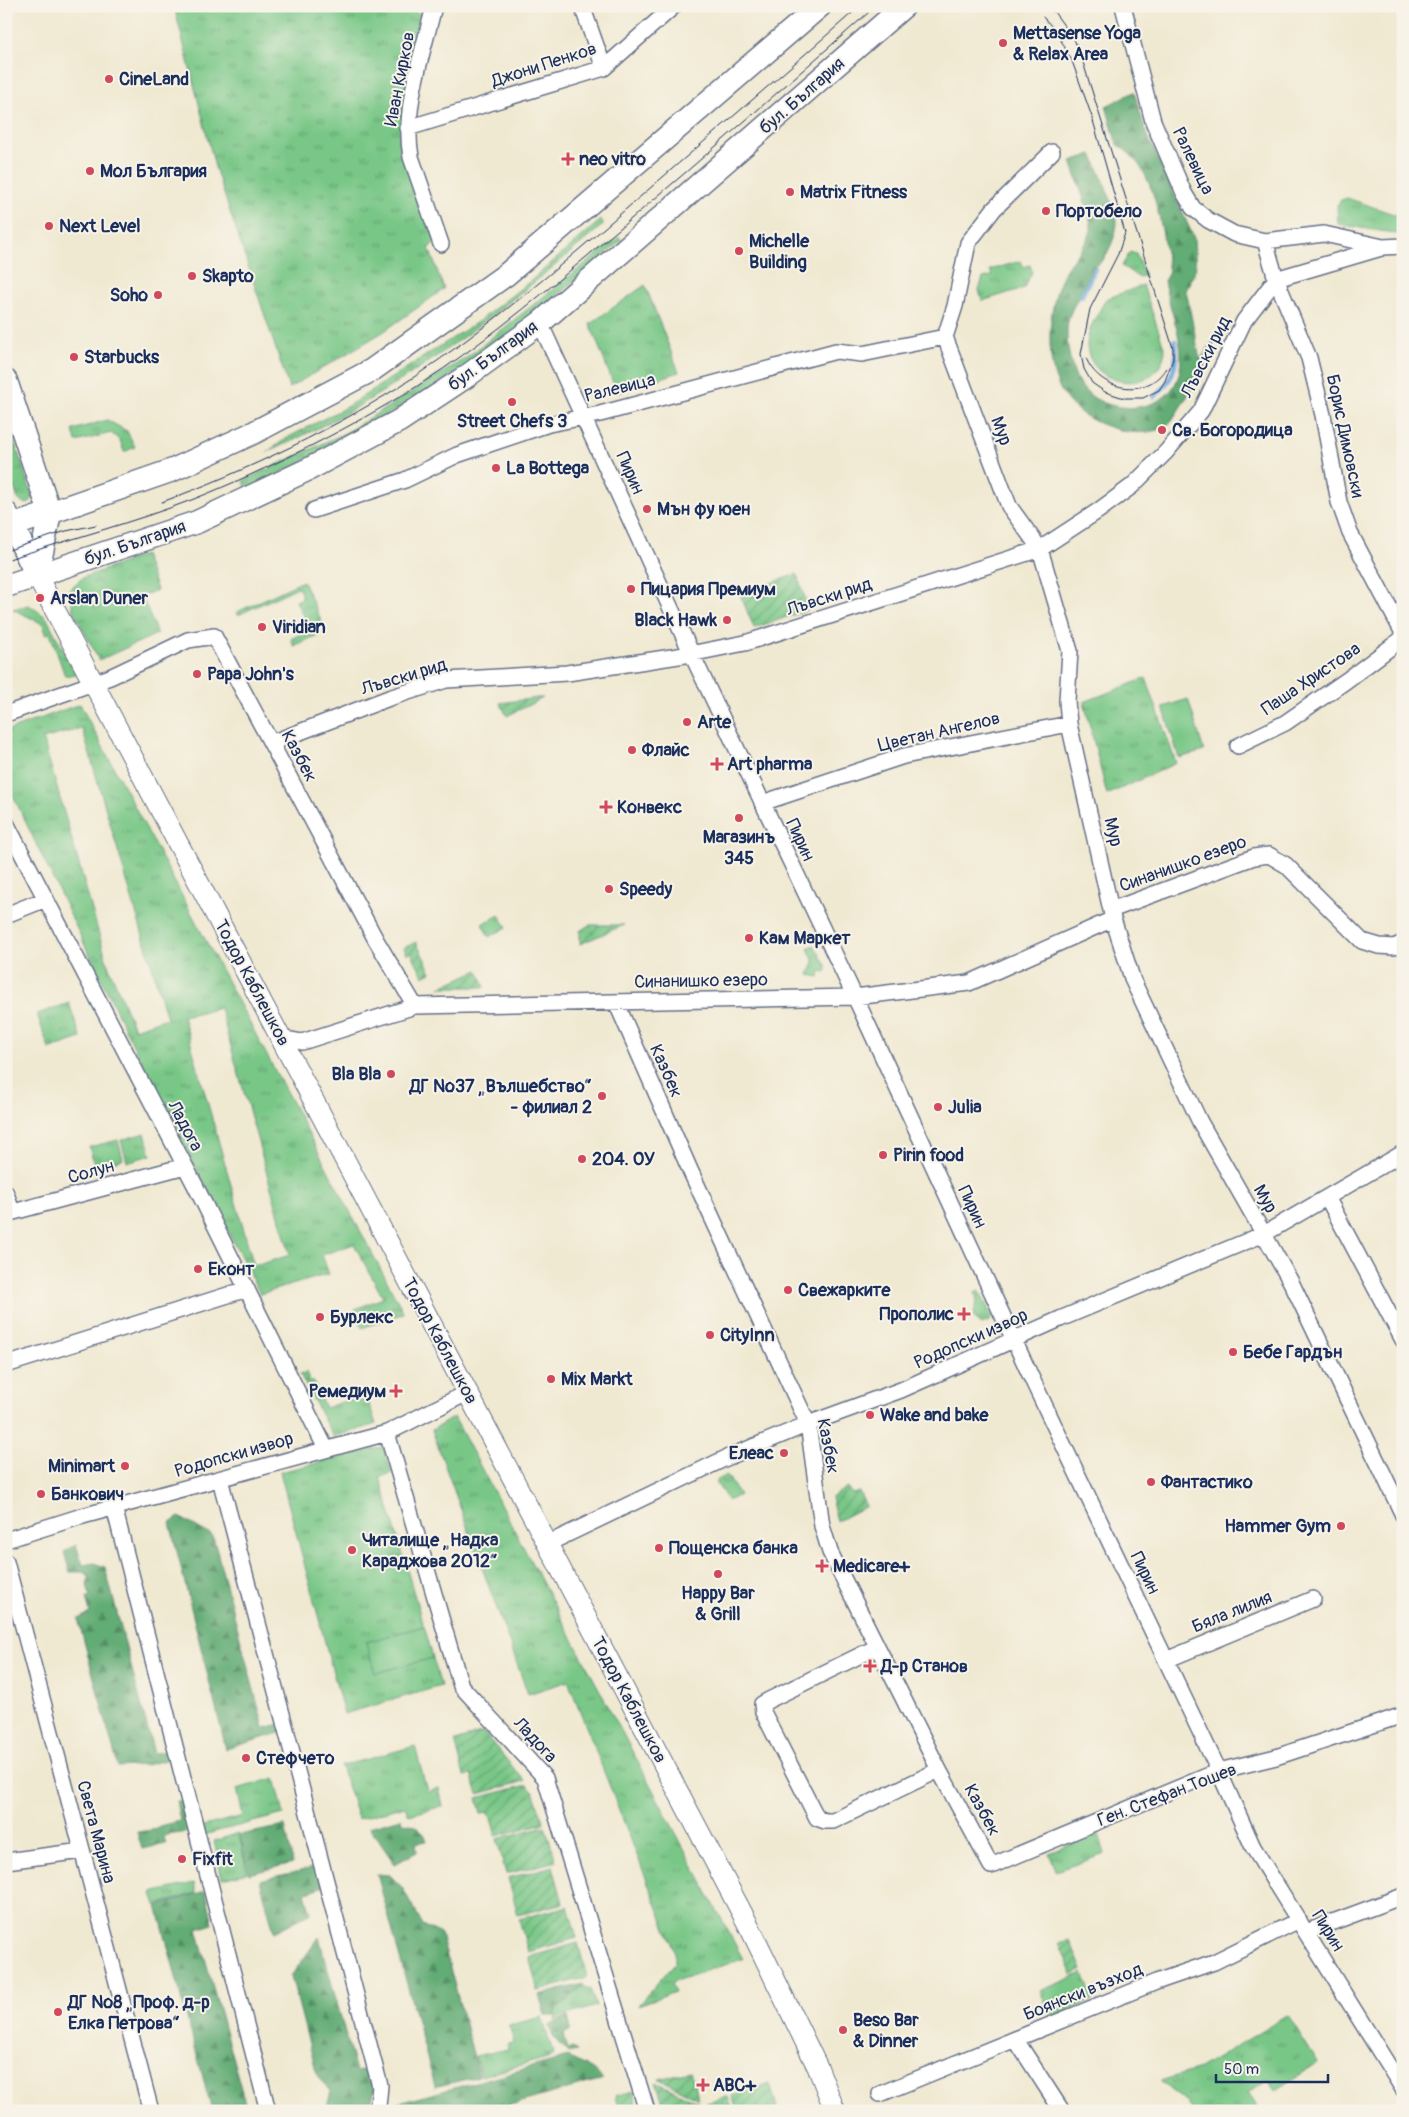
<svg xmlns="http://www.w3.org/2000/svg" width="1409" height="2117" font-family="Pangolin,sans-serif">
<defs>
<pattern id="grass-tufts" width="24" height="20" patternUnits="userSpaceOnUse" patternTransform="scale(1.25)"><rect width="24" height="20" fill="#79c787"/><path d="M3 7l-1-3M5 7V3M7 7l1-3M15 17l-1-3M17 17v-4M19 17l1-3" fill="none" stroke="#62a272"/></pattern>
<pattern id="forest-firs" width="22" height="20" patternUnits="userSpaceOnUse" patternTransform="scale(1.25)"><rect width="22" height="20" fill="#62ac74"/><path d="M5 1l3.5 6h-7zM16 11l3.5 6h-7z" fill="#508c62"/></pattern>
<pattern id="garden-furrows" width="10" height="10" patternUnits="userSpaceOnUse" patternTransform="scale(1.25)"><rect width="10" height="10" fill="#79c787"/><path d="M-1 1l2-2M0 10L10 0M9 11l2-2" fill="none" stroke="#62a272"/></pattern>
</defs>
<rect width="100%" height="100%" fill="#f7f3e8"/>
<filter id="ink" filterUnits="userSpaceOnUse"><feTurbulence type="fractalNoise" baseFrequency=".02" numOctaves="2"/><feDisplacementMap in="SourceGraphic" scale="10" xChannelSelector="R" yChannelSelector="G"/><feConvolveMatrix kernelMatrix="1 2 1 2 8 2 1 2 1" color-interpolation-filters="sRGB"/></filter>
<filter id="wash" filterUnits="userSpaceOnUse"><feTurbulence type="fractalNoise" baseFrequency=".0096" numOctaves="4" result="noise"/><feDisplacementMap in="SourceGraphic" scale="20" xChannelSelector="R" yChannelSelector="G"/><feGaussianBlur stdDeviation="1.12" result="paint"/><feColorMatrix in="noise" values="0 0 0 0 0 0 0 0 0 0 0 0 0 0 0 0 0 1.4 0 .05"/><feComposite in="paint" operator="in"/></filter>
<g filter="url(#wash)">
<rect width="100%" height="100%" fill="#f0e9d2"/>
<!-- grass -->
<path fill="url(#grass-tufts)" stroke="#4a7b72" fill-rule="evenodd" d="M174,6H292L293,8L392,6L429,16L403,116L402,147L436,241L429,248L444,289L383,332L289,388L215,167Z
M1347,198L1402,217L1400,229L1403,230V235L1338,224L1337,205L1341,200Z
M601,220L604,224C501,312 392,399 267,452L287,438L348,406L479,321L534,278Z
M619,237L622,240L533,316L469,364L351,438L247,489L243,481L347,432L466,358Z
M1130,252L1136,254L1145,276L1138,277L1122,266Z
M1021,261L1023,267L1030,265L1032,272L1024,288L982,301L979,290L983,278L992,276L990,270Z
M645,285L679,372L617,393L590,324Z
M1143,285L1165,350C1159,398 1089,388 1087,345C1087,329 1099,312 1106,299Z
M6,415L33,498L28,504L21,502L18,499L6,464Z
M107,420L127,431L135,447L124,452L120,440L111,433L76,442L73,430Z
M144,555L157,590L142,596L157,634L99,660L73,610L70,589L82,578Z
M303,581L326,631L294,646L291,639L310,629L296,601L303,598L298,587L238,615L237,612Z
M29,605L46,617L76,674L65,676L50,633L46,634L43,624L13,609Z
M1146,678L1176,763L1107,795L1084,702Z
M80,704L404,1313L362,1328L355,1309L383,1298L354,1244L322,1255L329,1274L260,1294L126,1031L6,781V731ZM82,728L167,1018L134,1029L107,962L43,739ZM220,1008L290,1255L254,1266L183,1016Z
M499,915L507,927L489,937L482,924Z
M814,945L826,965V972L820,971L819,977L809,975L814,962L808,948Z
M69,1003L81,1038L49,1049L37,1014Z
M145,1133L151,1155L127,1162L121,1140Z
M118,1140L123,1159L95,1167L89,1147Z
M979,1290L992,1317L989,1321L982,1324L973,1317L977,1301L975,1292Z
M306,1372L310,1382H314L325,1408L365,1394L376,1424L333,1437L300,1374Z
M454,1417L743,1959L672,1982L675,1992L638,2005L675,1963V1951L568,1681L528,1694L432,1430Z
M383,1447L392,1473L380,1477L441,1686L344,1714L280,1472Z
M727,1475L739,1495L728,1501L716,1481Z
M415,1746L427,1791L439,1788L443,1806L409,1815L405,1806L358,1819L341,1766Z
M275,1778L284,1814L203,1835L200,1827L243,1816L237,1789Z
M239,1833L247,1873L222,1879L214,1841Z
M1099,1834L1105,1854L1056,1871L1049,1853Z
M194,1883L196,1893L156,1905L152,1893Z
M1083,1973L1092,1997L1091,2001L1052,2018L1040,1991Z
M583,1986L590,1989L596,2006L560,2017L555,2020L557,2009Z
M1288,2015L1318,2063L1275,2091L1268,2080L1248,2093L1259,2109L1256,2111H1193L1187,2102L1160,2081L1199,2069Z
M542,2017L554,2056L543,2053L551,2057L481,2076L475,2056L508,2049L507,2044L514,2043L509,2025Z"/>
<!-- forest -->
<path fill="url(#forest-firs)" stroke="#3e6e69" d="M1134,92L1146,132L1194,238L1196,269L1186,290L1200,360L1218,334C1208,365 1190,393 1172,420C1162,434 1137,434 1123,431C1070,418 1049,389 1050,337C1050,314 1055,292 1065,271C1073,257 1087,246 1091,230C1093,221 1074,172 1071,161L1092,154C1097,166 1117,211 1117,221C1117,233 1110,250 1103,260C1100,263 1097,264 1094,267C1089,273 1086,283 1082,290C1078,299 1072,308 1069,317C1064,334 1069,361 1076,377C1093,418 1173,420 1180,369C1185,340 1169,310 1164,281L1169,272C1162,233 1157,165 1117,145L1106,106Z
M179,1517L213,1536L264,1728L281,1724L283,1732L226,1749L170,1523Z
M76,1545L83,1565L94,1563L105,1567L154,1753L172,1750L174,1758L145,1765L118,1767L78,1619L90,1613L86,1598L90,1595L87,1585L89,1576L83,1572H70L64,1552Z
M186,1800L192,1831L163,1836L166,1844L142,1849L137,1832L158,1829L160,1826L180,1821L176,1801Z
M401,1818L402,1823C414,1823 424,1829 427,1841L416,1843L417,1852L395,1864L369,1827Z
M285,1826L293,1863L249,1874L239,1835Z
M318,1867L324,1886L305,1893L311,1913L274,1932L260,1880Z
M377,1874L390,1875L402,1887L423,1925L441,1934L479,2076L435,2087Z
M206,1891L213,1924L197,1929L247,2110L261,2107L262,2111H212L157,1906Z
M319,1937L356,2072L371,2069L375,2089L372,2100L338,2111H326L331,2091L318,2078L291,1976Z
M583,1984V1986L557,2009L555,2015H545L539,1995Z
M568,2016L571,2030L563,2034L567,2049L573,2048L577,2051L568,2053L553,2037L549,2025Z
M568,2057L595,2071L603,2079L489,2111H378L380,2108Z"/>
<!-- garden -->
<path fill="url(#garden-furrows)" stroke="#4a7b72" d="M797,574L809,610L754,628L740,594Z
M537,698H543L507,716L500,703Z
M589,925H624L580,944V931Z
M416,942L431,972L423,976L411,952L407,954L404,948Z
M478,970L485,987H440Z
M847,1487L852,1494L859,1492L866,1506L837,1521L831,1498Z
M483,1732L525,1781L478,1794L471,1775L464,1776L455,1741Z
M527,1785L533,1791L544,1823L496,1836L489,1812L481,1813L477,1798Z
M545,1826L556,1861L506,1874L497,1839Z
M553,1866L563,1903L518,1915L508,1878Z
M568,1906L577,1938L528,1952L519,1919Z
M1070,1940L1082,1970L1073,1975L1059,1943Z
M578,1943L587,1977L538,1991L529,1957Z
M690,2071L699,2099L659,2079Z
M656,2082L700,2103L666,2111Z
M770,2084L777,2107L766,2111H737L732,2096Z
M633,2091L639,2111H630L637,2108L619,2111L615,2096Z
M728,2097L733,2111H709L707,2103Z"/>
<!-- pitch -->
<path fill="#79c787" stroke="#4a7b72" d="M1188,699L1204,751L1179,758L1163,707Z
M424,1626L433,1658L375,1673L366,1642Z"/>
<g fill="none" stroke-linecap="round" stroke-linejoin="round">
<!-- stream -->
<path stroke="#75abe3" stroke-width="4.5" d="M1081,297L1095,269
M1154,397C1172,383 1179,363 1175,341"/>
</g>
</g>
<g filter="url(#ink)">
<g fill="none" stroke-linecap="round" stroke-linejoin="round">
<defs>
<path id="street" d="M434,6C423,54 402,108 411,157L441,244
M582,6L604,68
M1123,6L1153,121L1184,193L1193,208L1208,220L1234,234L1265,241L1324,234L1383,247L1403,246
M408,128L604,68L674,6
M1052,152L994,209L968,243L955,306L945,337L1009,506L1040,549L1070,651L1067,701L1069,724L1113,919L1133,981L1200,1122L1291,1282L1403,1515
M1265,241L1276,279L1309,358L1323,415L1339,502L1350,533L1403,633
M1276,279L1381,248
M540,323L695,661L855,997L1032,1379L1216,1765L1253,1847L1403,2089
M314,510L405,480L457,455L549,424L600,414L836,351L862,354L945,337
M6,714L110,677L188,640L214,636L376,940L415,1006
M271,743L389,698L446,680L567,673L685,655L745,643L1040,549L1098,511L1132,486L1166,452L1201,411L1244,321L1276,279
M1238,746L1285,723L1347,680L1403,638
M762,803L904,756L1069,724
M6,823L195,1185L326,1449
M1111,910L1254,857L1269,855L1286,865L1362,941L1379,946L1394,947L1403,943
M6,915L46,899
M616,1002L690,1170L808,1424L822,1526L830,1552L939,1770L991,1866L1219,1771L1276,1757L1403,1715
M281,1038L302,1042L415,1006L855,997L969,983L1113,919
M6,1193L12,1212
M1328,1199L1403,1340
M6,1214L185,1166
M6,1365L247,1289
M387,1433L461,1686L545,1778L647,2111
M220,1479L380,2086L378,2106L374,2111
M114,1507L268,2111
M6,1540L79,1517L387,1433L467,1393
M547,1544L724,1459L808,1424L901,1390L1060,1319L1264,1234L1403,1153
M6,1562L151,2111
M877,1647L769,1700L762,1704L763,1712L817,1818L825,1821H833L939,1770
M1166,1660L1313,1599
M6,1861L82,1851
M1306,1932L1403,1896
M1016,2040L1062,2111
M880,2094L1156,1982L1214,1962L1299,1920"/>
<path id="secondary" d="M37,576L751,1930L818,2068L835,2111"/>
<path id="primary" d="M6,381L50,513L37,576
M7,514L37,576
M6,528L173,470L253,433L372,370L507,274L820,6
M6,586L197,522L309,469L399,421L467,376L540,323L904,6"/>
</defs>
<!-- street casing -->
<use href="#street" stroke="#667087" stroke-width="18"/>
<!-- secondary casing -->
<use href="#secondary" stroke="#667087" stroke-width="22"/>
<!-- primary casing -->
<use href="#primary" stroke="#667087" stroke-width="25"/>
<!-- street -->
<use href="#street" stroke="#fff" stroke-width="15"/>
<!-- secondary -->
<use href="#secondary" stroke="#fff" stroke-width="20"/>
<!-- primary -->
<use href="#primary" stroke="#fff" stroke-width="22"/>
<!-- tram -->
<path stroke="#1b2f5e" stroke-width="1" d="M1043,17L1056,31L1072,61L1092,117L1125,233L1118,254L1090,309L1081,354L1084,369L1092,383L1105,392L1124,398H1143L1159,390L1165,381L1173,359V348L1081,56L1074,39L1051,8
M1086,358C1099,391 1147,400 1166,368
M162,502C246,471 339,427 414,377C486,329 552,273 618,216C698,146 780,77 860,6
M6,551L66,531L96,525
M6,560C69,539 132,523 194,499C267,470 350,428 416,387C491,339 558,281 625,224C707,155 787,84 868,13"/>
</g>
</g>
<!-- markers -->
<g fill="#d1495b" stroke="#f7f3e8" stroke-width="2">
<circle cx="1003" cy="43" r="5"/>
<circle cx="109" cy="79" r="5"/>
<path d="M565.5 151.5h5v5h5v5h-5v5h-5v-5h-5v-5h5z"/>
<circle cx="90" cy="171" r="5"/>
<circle cx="790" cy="192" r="5"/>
<circle cx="1046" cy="211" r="5"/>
<circle cx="49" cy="226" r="5"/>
<circle cx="739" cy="251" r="5"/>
<circle cx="192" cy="276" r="5"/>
<circle cx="158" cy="295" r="5"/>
<circle cx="74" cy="357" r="5"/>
<circle cx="512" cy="402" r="5"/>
<circle cx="1162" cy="430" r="5"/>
<circle cx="496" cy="468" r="5"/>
<circle cx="647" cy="509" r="5"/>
<circle cx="631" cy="589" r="5"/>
<circle cx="40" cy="598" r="5"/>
<circle cx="727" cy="620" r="5"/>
<circle cx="262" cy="627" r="5"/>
<circle cx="197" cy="674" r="5"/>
<circle cx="687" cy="722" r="5"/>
<circle cx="632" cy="750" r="5"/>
<path d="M714.5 756.5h5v5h5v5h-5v5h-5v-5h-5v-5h5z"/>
<path d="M603.5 799.5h5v5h5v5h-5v5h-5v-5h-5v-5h5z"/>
<circle cx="739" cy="818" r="5"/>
<circle cx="609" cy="889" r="5"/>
<circle cx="749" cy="938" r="5"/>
<circle cx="391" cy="1074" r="5"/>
<circle cx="602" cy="1096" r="5"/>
<circle cx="938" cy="1107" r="5"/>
<circle cx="883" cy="1155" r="5"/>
<circle cx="582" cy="1159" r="5"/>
<circle cx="198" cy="1269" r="5"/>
<circle cx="788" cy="1290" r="5"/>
<path d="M961.5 1306.5h5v5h5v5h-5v5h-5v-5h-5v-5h5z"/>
<circle cx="320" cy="1317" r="5"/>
<circle cx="710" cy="1335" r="5"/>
<circle cx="1233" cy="1352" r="5"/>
<circle cx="551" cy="1379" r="5"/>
<path d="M393.5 1383.5h5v5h5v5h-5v5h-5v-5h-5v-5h5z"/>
<circle cx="870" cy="1415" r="5"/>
<circle cx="784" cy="1453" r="5"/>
<circle cx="125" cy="1466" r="5"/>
<circle cx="1151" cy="1482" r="5"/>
<circle cx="41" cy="1494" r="5"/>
<circle cx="1341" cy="1526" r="5"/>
<circle cx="659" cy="1548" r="5"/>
<circle cx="352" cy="1550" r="5"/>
<path d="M819.5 1558.5h5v5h5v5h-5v5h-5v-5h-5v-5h5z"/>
<circle cx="718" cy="1574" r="5"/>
<path d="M867.5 1658.5h5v5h5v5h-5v5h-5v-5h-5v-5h5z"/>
<circle cx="246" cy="1758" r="5"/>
<circle cx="182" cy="1859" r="5"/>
<circle cx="58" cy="2012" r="5"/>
<circle cx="843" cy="2030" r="5"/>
<path d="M700.5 2077.5h5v5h5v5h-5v5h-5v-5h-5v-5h5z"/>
</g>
<g text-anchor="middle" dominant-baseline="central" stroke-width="4" stroke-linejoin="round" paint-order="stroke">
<!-- poi labels -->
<g font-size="18" font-weight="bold" fill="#1b2f5e" stroke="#f7f3e8" text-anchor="start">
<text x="1013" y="33">Mettasense Yoga<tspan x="1013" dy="21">&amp; Relax Area</tspan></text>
<text x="119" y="79">CineLand</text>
<text x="579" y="159">neo vitro</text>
<text x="100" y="171">Мол България</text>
<text x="800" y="192">Matrix Fitness</text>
<text x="1056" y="211">Портобело</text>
<text x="59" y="226">Next Level</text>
<text x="749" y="241">Michelle<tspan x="749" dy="21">Building</tspan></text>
<text x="202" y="276">Skapto</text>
<text x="148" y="295" text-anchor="end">Soho</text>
<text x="84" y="357">Starbucks</text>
<text x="512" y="421" text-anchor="middle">Street Chefs 3</text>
<text x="1172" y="430">Св. Богородица</text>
<text x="506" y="468">La Bottega</text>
<text x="657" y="509">Мън фу юен</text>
<text x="641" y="589">Пицария Премиум</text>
<text x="50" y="598">Arslan Duner</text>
<text x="717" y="620" text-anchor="end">Black Hawk</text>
<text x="272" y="627">Viridian</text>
<text x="207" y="674">Papa John's</text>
<text x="697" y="722">Arte</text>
<text x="642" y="750">Флайс</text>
<text x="727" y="764">Art pharma</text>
<text x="617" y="807">Конвекс</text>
<text x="739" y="837" text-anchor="middle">Магазинъ<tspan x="739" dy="21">345</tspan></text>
<text x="619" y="889">Speedy</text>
<text x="759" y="938">Кам Маркет</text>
<text x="381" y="1074" text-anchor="end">Bla Bla</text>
<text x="592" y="1086" text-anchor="end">ДГ №37 „Вълшебство“<tspan x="592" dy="21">- филиал 2</tspan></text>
<text x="948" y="1107">Julia</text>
<text x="893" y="1155">Pirin food</text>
<text x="592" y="1159">204. ОУ</text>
<text x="208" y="1269">Еконт</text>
<text x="798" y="1290">Свежарките</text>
<text x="954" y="1314" text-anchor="end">Прополис</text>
<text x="330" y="1317">Бурлекс</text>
<text x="720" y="1335">CityInn</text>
<text x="1243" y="1352">Бебе Гардън</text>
<text x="561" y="1379">Mix Markt</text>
<text x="386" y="1391" text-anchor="end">Ремедиум</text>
<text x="880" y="1415">Wake and bake</text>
<text x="774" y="1453" text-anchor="end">Елеас</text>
<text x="115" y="1466" text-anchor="end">Minimart</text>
<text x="1161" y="1482">Фантастико</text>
<text x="51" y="1494">Банкович</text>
<text x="1331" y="1526" text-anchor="end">Hammer Gym</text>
<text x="362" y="1540">Читалище „Надка<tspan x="362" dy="21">Караджова 2012“</tspan></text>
<text x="669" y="1548">Пощенска банка</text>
<text x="833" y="1566">Medicare+</text>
<text x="718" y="1593" text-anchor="middle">Happy Bar<tspan x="718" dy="21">&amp; Grill</tspan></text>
<text x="881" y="1666">Д-р Станов</text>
<text x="256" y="1758">Стефчето</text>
<text x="192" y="1859">Fixfit</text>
<text x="68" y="2002">ДГ №8 „Проф. д-р<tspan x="68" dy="21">Елка Петрова“</tspan></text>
<text x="853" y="2020">Beso Bar<tspan x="853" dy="21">&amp; Dinner</tspan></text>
<text x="713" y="2085">ABC+</text>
</g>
<!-- street labels -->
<g font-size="18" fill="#1b2f5e" stroke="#f7f3e8">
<text transform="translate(544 65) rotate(-18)">Джони Пенков</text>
<text transform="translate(400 79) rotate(-79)">Иван Кирков</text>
<text transform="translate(802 96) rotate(-41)">бул. България</text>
<text transform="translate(1193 161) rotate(64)">Ралевица</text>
<text transform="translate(493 356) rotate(-36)">бул. България</text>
<text transform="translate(1206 357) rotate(-63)">Лъвски рид</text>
<text transform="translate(620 388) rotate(-14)">Ралевица</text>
<text transform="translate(1001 431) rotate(69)">Мур</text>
<text transform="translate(1345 436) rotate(78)">Борис Димовски</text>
<text transform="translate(630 473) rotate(66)">Пирин</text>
<text transform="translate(135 543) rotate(-19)">бул. България</text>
<text transform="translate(829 597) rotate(-18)">Лъвски рид</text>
<text transform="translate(404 677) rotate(-17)">Лъвски рид</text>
<text transform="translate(1311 679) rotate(-34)">Паша Христова</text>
<text transform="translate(939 732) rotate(-13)">Цветан Ангелов</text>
<text transform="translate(299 756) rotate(62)">Казбек</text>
<text transform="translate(1113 832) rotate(77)">Мур</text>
<text transform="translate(800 840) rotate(65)">Пирин</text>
<text transform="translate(1183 864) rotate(-20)">Синанишко езеро</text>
<text transform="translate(701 981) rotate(-1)">Синанишко езеро</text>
<text transform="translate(252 983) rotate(62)">Тодор Каблешков</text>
<text transform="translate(666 1071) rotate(66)">Казбек</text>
<text transform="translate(185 1126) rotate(62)">Ладога</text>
<text transform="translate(91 1172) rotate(-15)">Солун</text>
<text transform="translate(1265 1199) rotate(60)">Мур</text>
<text transform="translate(972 1207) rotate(65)">Пирин</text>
<text transform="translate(971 1339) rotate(-24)">Родопски извор</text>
<text transform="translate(440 1341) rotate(62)">Тодор Каблешков</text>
<text transform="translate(828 1446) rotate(79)">Казбек</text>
<text transform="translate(234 1455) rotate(-16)">Родопски извор</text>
<text transform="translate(1145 1573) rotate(64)">Пирин</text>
<text transform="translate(1232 1612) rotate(-22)">Бяла лилия</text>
<text transform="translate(629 1700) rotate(62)">Тодор Каблешков</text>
<text transform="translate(535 1740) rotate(47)">Ладога</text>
<text transform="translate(1167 1795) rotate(-21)">Ген. Стефан Тошев</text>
<text transform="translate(982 1810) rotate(61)">Казбек</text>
<text transform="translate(96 1832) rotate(75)">Света Марина</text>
<text transform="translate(1328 1931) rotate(58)">Пирин</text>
<text transform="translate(1083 1992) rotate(-22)">Боянски възход</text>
</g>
</g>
<!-- margin -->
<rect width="1409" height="2117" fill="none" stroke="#f7f3e8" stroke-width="25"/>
<!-- scale -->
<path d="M1216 2074v8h112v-8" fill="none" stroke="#1b2f5e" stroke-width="2.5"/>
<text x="1224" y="2074" font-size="15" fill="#1b2f5e" stroke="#f7f3e8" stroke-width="4" paint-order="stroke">50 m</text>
</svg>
